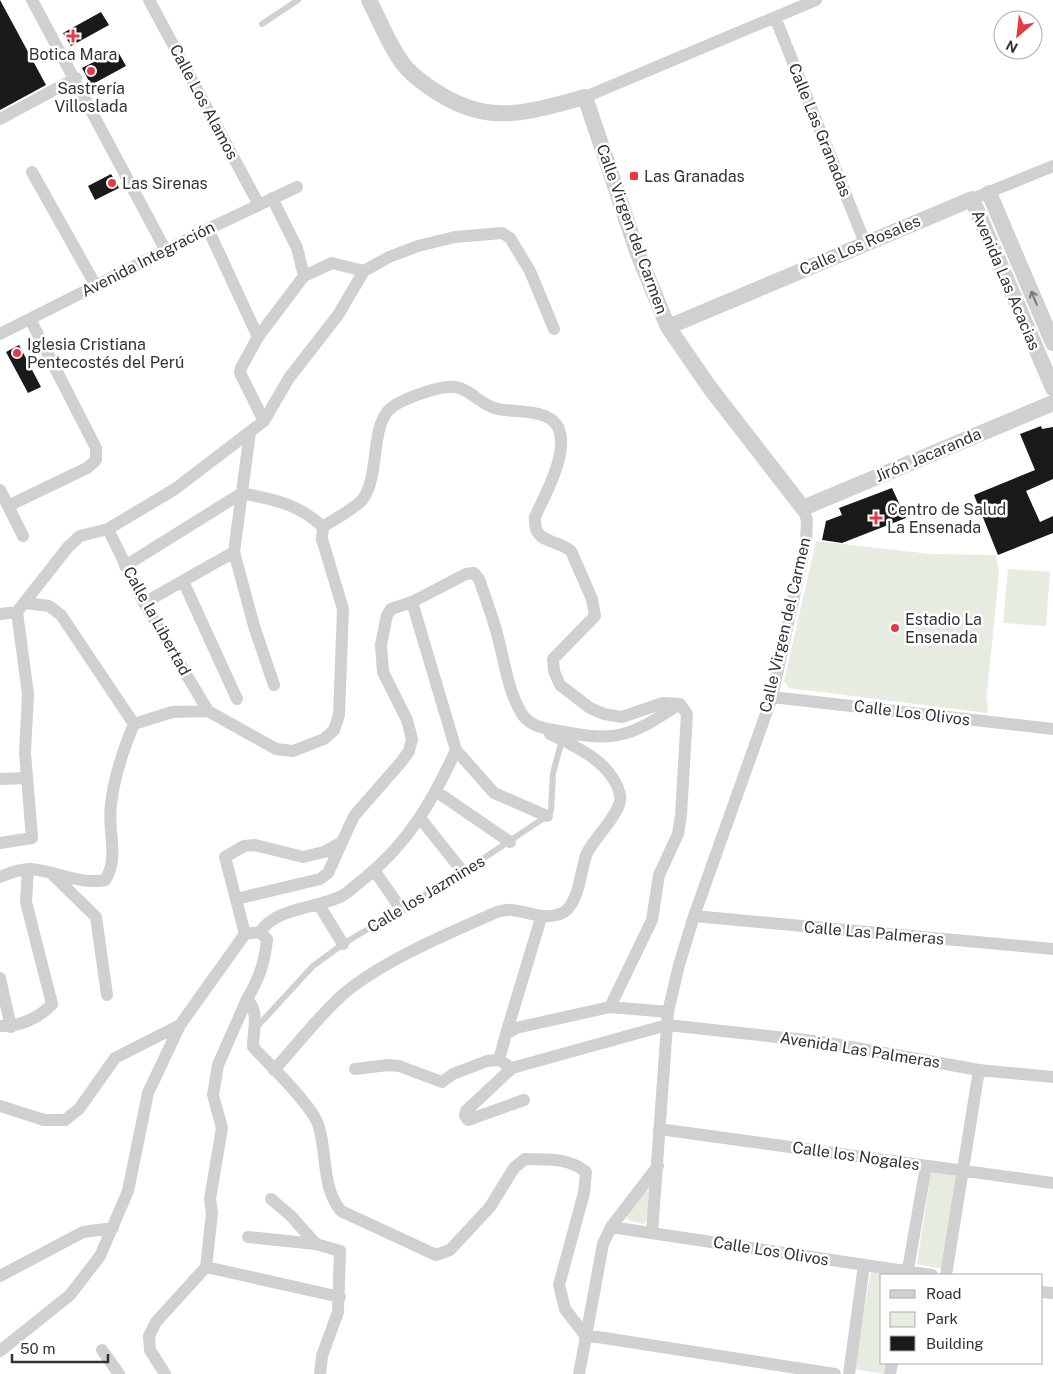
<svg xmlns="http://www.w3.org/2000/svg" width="1053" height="1374" font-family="'Public Sans',sans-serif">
<rect width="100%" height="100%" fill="#fff"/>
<!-- green -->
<path fill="#e6ecdf" d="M816,541L931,554L996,555L999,574L986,702L988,703L987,713L789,688L784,681Z
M1008,569L1050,572L1046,626L1003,623Z
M931,1172L957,1176L942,1269L917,1264Z
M650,1187C650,1199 652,1214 644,1224L628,1220L627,1215Z
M871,1271L896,1275H882V1363H886L884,1374L853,1369Z"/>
<!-- building -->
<path fill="#1a1a1a" d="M0,0L46,85L0,110Z
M101,12L109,25L71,46L63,33Z
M117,50L126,66L91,85L82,68Z
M111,174L119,188L95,200L88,186Z
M19,345L41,387L28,393L6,352Z
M1041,426L1042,429L1053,427V479L1026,491L1040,522L1053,516V533L998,555L974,495L1035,470L1020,434Z
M892,488L906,518L842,543L822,540L826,521L842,515L839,508Z"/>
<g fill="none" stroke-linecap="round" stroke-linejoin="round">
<!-- service -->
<path stroke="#d0d0d0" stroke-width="6" d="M262,24L298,0
M255,1029L313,966L343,944L463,872L547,816L551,811L553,773L562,740"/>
<!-- minor -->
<path stroke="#d0d0d0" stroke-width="12" d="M32,0L166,251
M149,0L259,205
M775,17L865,243
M585,97L816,0
M0,119L76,78
M32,172L96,286
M972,199L1053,166
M208,229L258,337
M304,276L332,263L364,271
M0,334L208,229L297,187
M264,421L240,373L241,368L258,337L304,276L297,248L272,198
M250,432L234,552L254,626L274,685
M0,490L23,536
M8,506L87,468L96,460V448L30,319
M108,529L144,603L208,711
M125,566L242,493C275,500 297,503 323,527
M183,581L237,699
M26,603L49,606L61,615L134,724
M144,603L234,552
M0,614L17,612L68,547L80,536L108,529L175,489L264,421L289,378L338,315L364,271L389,257L418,246L455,237L502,233L510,238L530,271L554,329
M772,697L1053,729
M456,750L494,793L547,816
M0,779L27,778
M437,792L510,842
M420,818L463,872
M0,843L32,838L25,753L28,694L17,612
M374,870L401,909
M52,874L96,917L107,995
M0,877C9,873 22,869 31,869C56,871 80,885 105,880C120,858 107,830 111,805C114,776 123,750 134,724L172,712L208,711L276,749L293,751L324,739L334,730L339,715L343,609L322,539L323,527C333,520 356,508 363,499C379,477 371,430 388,411C397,400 440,385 455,387C471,389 481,406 498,409C516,413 547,408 558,427C570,451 545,495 535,517C533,544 554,538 571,551L592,599L595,616L553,659L554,671L560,685L590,708L604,714L622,717L663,703L680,704L687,714L681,815L678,834L659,875L652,920L610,1007
M236,899L320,879L328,873L342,842
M319,905L343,944
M694,916L1053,949
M260,932C277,907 315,909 342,896C350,891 358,883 366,877C409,842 433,800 456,750L412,602
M245,934L225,857L244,846L255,845L303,857L324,852L342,842L354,816L402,761L409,751L412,739L407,720L383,672L381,645L387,615L391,609L412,602L466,574L474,573L479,579C485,596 491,613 496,630C504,657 507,690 522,714C531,727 544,728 559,731C618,743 630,736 680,704
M0,978L11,1027
M0,1026C18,1027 40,1018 52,1004L26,902L28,869
M506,1034L541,918
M499,1060L512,1068L667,1025L823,1042L979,1070L1053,1077
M512,1068L466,1111L465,1116L468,1120L524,1100
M355,1069L388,1065L399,1066L442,1082L453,1074L487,1061L499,1060L506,1034L516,1028L610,1007L668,1012
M274,1070C295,1047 314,1022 336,1001C372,965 449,933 497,912C501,911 507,909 512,910C530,912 542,920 560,914C580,907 580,869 587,853C595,837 624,810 620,795C613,763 577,747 550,734
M0,1106L44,1120H65L79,1109L115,1058L180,1025L245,934L260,932L267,939C265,962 259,979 247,999C260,1013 253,1029 253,1047C269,1064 314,1107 319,1127C327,1154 322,1189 341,1211L436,1255L450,1250L490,1207L514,1168L525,1159C547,1160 568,1157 586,1172L584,1193L559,1285L565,1309L585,1335L835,1374
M659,1129L1053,1183
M271,1199L291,1216L316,1244L340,1251L338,1312L322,1356L320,1374
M611,1227L932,1275
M652,1233L668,1012L679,965L694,916L772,697L806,542L807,520L803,508
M248,1237L316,1244
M206,1267L340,1297
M907,1275L926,1166
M946,1275L979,1070
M0,1276L83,1232L113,1228
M1042,1292L1053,1293
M102,1350L119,1374
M0,1351L70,1295L100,1256L128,1191L148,1093L180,1025
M165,1374L150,1350L149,1336L156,1322L206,1267L212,1213L210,1199L222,1128L213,1095L218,1065L247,999
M579,1374L603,1244L611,1227L658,1166
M849,1374L864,1265
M890,1374L892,1363"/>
<!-- tertiary -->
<path stroke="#d0d0d0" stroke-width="16" d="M369,0C379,19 387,40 399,58C406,70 420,81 432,89C487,127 525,113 585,97L638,254L668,327L710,388L803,508L1053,403
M989,193L1053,343
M668,327L972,199L1053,388"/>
</g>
<!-- one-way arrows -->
<defs><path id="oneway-shaft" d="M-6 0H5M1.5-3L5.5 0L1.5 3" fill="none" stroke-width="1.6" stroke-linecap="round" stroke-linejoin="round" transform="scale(1.25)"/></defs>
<use stroke="#7a7a7a" href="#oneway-shaft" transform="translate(1034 298) rotate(-113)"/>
<!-- markers -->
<g fill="#e63946" stroke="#fff" stroke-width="2">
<path d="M70.5 28.5h5v5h5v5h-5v5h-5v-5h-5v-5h5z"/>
<circle cx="91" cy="71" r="5"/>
<rect x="629" y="171" width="10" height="10" rx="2.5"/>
<circle cx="112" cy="183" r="5"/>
<circle cx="17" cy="353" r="5"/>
<path d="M873.5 510.5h5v5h5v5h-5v5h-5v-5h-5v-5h5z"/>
<circle cx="895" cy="628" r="5"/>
</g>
<g text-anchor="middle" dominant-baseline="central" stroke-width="5" stroke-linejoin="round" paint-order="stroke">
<!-- poi labels -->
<g font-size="16" fill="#333" stroke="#fff" text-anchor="start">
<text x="73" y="54" text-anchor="middle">Botica Mara</text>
<text x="91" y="88" text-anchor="middle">Sastrería<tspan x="91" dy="18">Villoslada</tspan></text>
<text x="644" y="176">Las Granadas</text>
<text x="122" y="183">Las Sirenas</text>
<text x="27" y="344">Iglesia Cristiana<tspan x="27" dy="18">Pentecostés del Perú</tspan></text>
<text x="887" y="509">Centro de Salud<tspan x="887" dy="18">La Ensenada</tspan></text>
<text x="905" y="619">Estadio La<tspan x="905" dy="18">Ensenada</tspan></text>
</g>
<!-- street labels -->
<g font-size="16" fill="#333" stroke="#fff">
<text transform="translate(204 102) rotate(62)">Calle Los Alamos</text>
<text transform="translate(820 130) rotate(68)">Calle Las Granadas</text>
<text transform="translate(632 229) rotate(70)">Calle Virgen del Carmen</text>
<text transform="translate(860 245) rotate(-23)">Calle Los Rosales</text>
<text transform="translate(148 259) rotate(-27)">Avenida Integración</text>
<text transform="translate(1006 280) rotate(67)">Avenida Las Acacias</text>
<text transform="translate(928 455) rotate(-23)">Jirón Jacaranda</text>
<text transform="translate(157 621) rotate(61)">Calle la Libertad</text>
<text transform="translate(785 625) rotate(-77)">Calle Virgen del Carmen</text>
<text transform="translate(912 713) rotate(7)">Calle Los Olivos</text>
<text transform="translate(426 894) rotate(-31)">Calle los Jazmines</text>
<text transform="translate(874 933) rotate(5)">Calle Las Palmeras</text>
<text transform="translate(860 1050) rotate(9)">Avenida Las Palmeras</text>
<text transform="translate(856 1156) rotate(8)">Calle los Nogales</text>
<text transform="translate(771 1251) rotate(9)">Calle Los Olivos</text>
</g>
</g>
<!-- legend -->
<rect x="880" y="1274" width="162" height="90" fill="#ffffff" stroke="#adadad"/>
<rect x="890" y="1290" width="25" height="8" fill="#d0d0d0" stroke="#adadad"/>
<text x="926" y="1299" font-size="15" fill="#333333">Road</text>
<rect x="890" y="1312" width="25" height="15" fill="#e6ecdf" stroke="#adadad"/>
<text x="926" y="1324" font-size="15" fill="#333333">Park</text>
<rect x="890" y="1336" width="25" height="15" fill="#1a1a1a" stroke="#adadad"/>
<text x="926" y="1349" font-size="15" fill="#333333">Building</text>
<!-- north arrow -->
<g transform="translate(1018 35) rotate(208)"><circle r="24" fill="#ffffff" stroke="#adadad"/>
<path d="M0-4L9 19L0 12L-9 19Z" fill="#e63946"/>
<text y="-8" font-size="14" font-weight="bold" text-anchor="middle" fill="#333333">N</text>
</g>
<!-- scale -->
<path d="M12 1354v8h96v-8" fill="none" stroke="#333333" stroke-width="2.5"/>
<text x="20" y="1354" font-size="15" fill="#333333" stroke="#ffffff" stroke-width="4" paint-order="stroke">50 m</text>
</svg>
